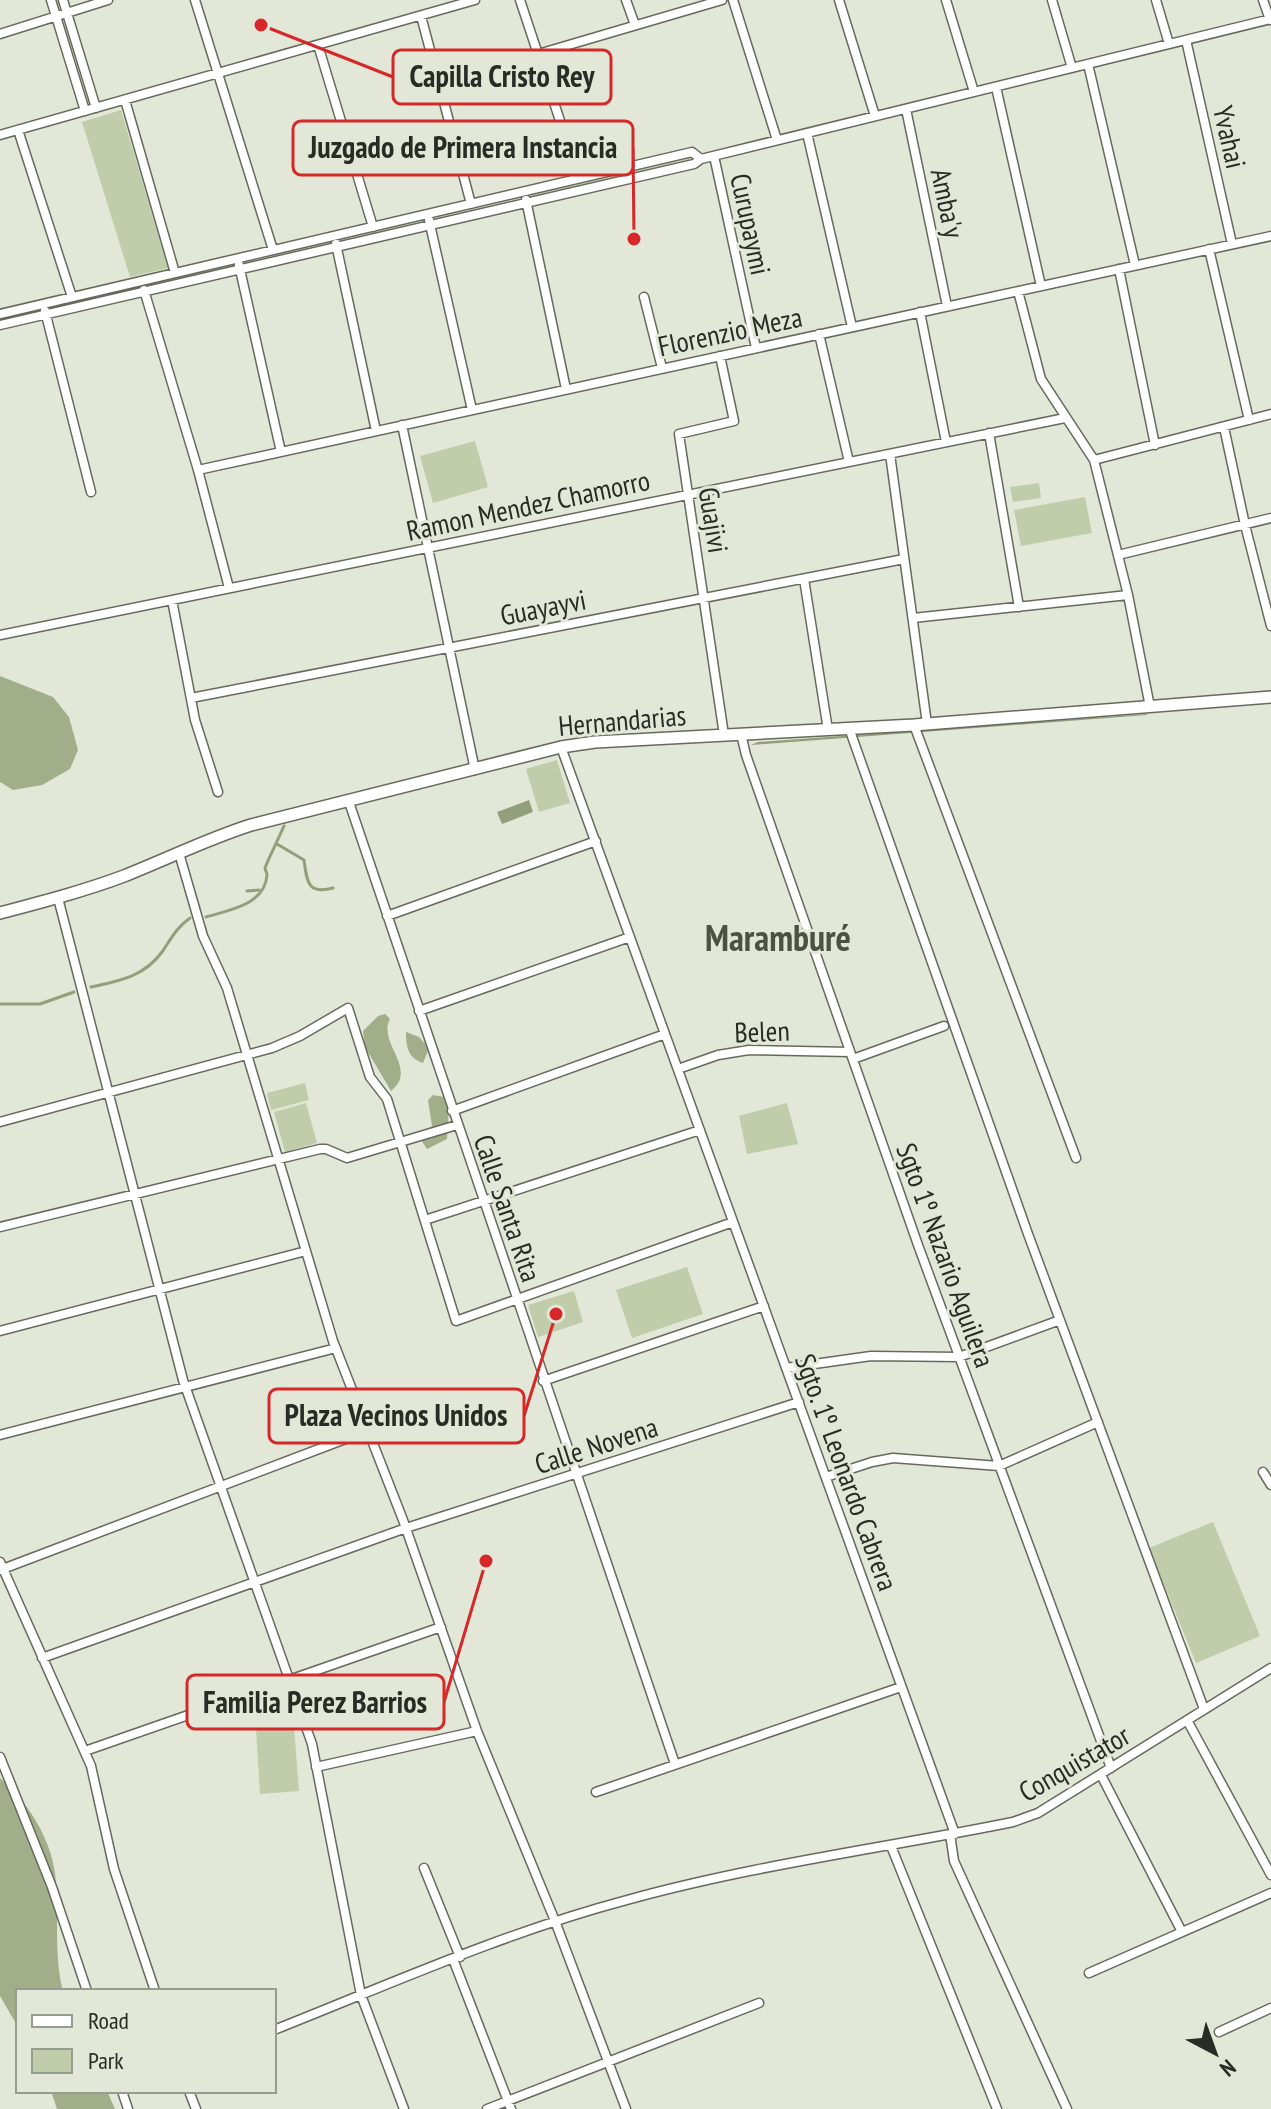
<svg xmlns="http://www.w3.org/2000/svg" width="1271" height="2109" font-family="'PT Sans Narrow',sans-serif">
<rect width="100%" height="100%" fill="#e2e7d7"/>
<!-- green -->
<path fill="#c1ccaa" d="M121,110L168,268L130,277L82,122Z
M692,156L693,160L532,196L533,194Z
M475,441L488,487L433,503L420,456Z
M1039,483L1041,498L1013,502L1010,487Z
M1085,497L1092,533L1021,546L1014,510Z
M557,760L570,803L539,812L526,769Z
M305,1083L309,1100L271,1110L267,1093Z
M306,1103L317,1143L285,1152L274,1112Z
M787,1103L798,1144L747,1154L739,1116Z
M687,1267L703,1314L632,1338L616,1290Z
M574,1291L583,1322L538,1337L528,1305Z
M1213,1522L1260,1636L1196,1663L1149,1548Z
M294,1727L299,1791L260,1794L256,1729Z"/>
<!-- forest -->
<path fill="#a2ae8a" d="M0,676L53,697L69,717L78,750L70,769L42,785L13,790L0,782Z
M385,1014L390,1019C377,1043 419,1069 391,1091L365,1047L363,1031L378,1016Z
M406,1032L419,1037L429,1048L423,1063C408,1058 406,1047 406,1032Z
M433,1095L444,1097L449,1108L447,1139L427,1149L421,1140L432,1126L428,1100Z
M0,1778C27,1801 50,1837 55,1873C60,1912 53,1952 63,1991H18V2027L0,1996Z
M51,2091H107L115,2109H57Z"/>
<!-- water -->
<path fill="#939e7b" d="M1147,714V715L751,745L758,742Z
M529,800L533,812L502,824L497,812Z"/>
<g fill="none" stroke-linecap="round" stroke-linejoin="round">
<!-- stream -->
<path stroke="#939e7b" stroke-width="3" d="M277,844L304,860C307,881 307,895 333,888
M247,891L259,890
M206,917C229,910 265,905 267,875C267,872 265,870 265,868C266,864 281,833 284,826
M91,987C118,981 144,977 162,952C171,939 176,928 190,918
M0,1004H40L74,992"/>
<defs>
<path id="street" d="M51,0L85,111
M63,0L96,108
M195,0L273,250
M520,0L579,178
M626,0L635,25
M733,0L777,140
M839,0L875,116
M946,0L974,92
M1052,0L1072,68
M1156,0L1169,44
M1263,0L1270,20
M421,16L471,204
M0,34L108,0
M1186,40L1232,244
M318,45L373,227
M538,54L722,0
M1088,64L1135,265
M996,87L1041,286
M125,100L175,273
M906,109L947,306
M18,130L72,297
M807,133L852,327
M0,135L475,0
M714,156L756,348
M526,200L566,389
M429,220L472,410
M336,244L376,431
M1209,249L1249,420
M239,265L281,452
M1119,269L1155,445
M144,290L198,470L229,588
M1018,291L1041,379L1094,460L1128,595L1150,707
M644,297L662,368
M45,311L91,492
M920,312L946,442
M0,314L692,152L701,159
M0,325L694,164L701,159L1271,19
M819,334L849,462
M720,356L734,421L679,434L724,735
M402,425L475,770
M1224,427L1245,525L1271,626
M989,433L1019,607
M890,454L927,724
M1094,460L1271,414
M198,470L1271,236
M1118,555L1271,518
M804,579L828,730
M172,600L195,720L218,792
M913,618L1128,595
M0,635L1065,418
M191,698L904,559
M914,725L1076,1158
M849,728L1028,1234L1204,1709
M741,734L746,755L918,1245L1111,1768
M561,747L955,1834
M349,802L675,1764
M179,853L203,936L227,988L333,1341L403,1520L477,1731L555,1921L626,2109
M58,898L183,1380L312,1744L361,1995L404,2109
M387,916L596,841
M419,1011L630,937
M853,1059L944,1026
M678,1069L718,1055L749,1050L850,1052
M452,1111L665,1034
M0,1122L272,1048L300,1036L348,1008L370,1077L387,1099L456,1321L733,1222
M425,1220L700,1130
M0,1227L320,1149H326L347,1158L457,1125
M0,1331L306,1251
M786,1368L871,1356L959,1357L1060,1320
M543,1381L764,1306
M0,1435L336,1348
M1263,1472L1271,1485
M826,1477L872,1462L893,1458L999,1466L1098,1422
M0,1562L91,1766L114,1869L155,1991
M0,1570L369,1430
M42,1658L406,1528L799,1402
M1187,1720L1271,1875
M85,1751L441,1627
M0,1757L52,1887L87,1991
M316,1767L477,1731
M1101,1775L1182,1932
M596,1792L901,1687
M950,1834L954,1861L1067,2109
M891,1846L997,2109
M424,1868L460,1957
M453,1959L511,2109
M1089,1973L1271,1893
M274,2030C390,1984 506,1932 627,1900C753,1865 885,1848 1013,1822L1038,1813L1271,1668
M1219,2032L1271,2008
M122,2091L128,2109
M189,2091L196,2109
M487,2109L759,2003"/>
<path id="secondary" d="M0,913C42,902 84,891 124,876C167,859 207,839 251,825L561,747L595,742L914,725L1271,697"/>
</defs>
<!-- street casing -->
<use href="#street" stroke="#656a5c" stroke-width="11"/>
<!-- secondary casing -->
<use href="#secondary" stroke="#656a5c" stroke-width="14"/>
<!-- street -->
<use href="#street" stroke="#fff" stroke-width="8"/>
<!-- secondary -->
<use href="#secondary" stroke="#fff" stroke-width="11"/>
</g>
<g text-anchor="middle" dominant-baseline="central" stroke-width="6" stroke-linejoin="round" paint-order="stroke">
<!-- street labels -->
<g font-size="28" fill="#292b25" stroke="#e2e7d7">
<text transform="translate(1230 137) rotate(77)">Yvahai</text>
<text transform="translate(948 203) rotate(78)">Amba'y</text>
<text transform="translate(751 224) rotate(78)">Curupaymi</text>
<text transform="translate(730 331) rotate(-12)">Florenzio Meza</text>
<text transform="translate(528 505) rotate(-12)">Ramon Mendez Chamorro</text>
<text transform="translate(714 520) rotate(81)">Guajivi</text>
<text transform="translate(543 607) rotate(-11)">Guayayvi</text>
<text transform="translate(622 720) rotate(-5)">Hernandarias</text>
<text transform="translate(762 1031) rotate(-2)">Belen</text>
<text transform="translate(508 1208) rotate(71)">Calle Santa Rita</text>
<text transform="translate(946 1255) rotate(70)">Sgto 1º Nazario Aguilera</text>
<text transform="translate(596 1445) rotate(-18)">Calle Novena</text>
<text transform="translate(847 1472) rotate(70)">Sgto. 1º Leonardo Cabrera</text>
<text transform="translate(1074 1763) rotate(-30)">Conquistator</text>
</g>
<!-- district labels -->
<g font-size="36" font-weight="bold" fill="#4d5144" stroke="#e2e7d7">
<text x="778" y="937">Maramburé</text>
</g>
</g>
<!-- callouts -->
<path fill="none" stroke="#d62828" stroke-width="3" d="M261 25L393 77M634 239L633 148M556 1314L524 1416M486 1561L444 1702"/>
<g fill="#d62828" stroke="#e2e7d7" stroke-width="3">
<circle cx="261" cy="25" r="8"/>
<circle cx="634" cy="239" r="8"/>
<circle cx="556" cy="1314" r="8"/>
<circle cx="486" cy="1561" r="8"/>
</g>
<g fill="#e2e7d7" stroke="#d62828" stroke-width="3">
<rect x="393" y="50" width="218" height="54" rx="8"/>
<rect x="293" y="121" width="340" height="54" rx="8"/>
<rect x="269" y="1389" width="255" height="54" rx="8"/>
<rect x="187" y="1675" width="257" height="54" rx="8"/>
</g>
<g font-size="30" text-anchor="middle" font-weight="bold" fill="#292b25">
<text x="502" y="87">Capilla Cristo Rey</text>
<text x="463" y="158">Juzgado de Primera Instancia</text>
<text x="396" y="1426">Plaza Vecinos Unidos</text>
<text x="315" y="1713">Familia Perez Barrios</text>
</g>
<!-- legend -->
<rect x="16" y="1989" width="260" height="104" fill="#e2e7d7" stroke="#989c90" stroke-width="2"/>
<rect x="32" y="2015" width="40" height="12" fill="#ffffff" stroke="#989c90" stroke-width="2"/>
<text x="88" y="2029" font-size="24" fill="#292b25">Road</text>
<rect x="32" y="2049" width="40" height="24" fill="#c1ccaa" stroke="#989c90" stroke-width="2"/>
<text x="88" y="2069" font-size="24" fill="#292b25">Park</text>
<!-- north arrow -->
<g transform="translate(1215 2053) rotate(139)" stroke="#e2e7d7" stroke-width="6" paint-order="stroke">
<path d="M0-6L14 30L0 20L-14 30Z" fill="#292b25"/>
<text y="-12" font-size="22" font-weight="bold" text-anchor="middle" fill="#292b25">N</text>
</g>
</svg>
